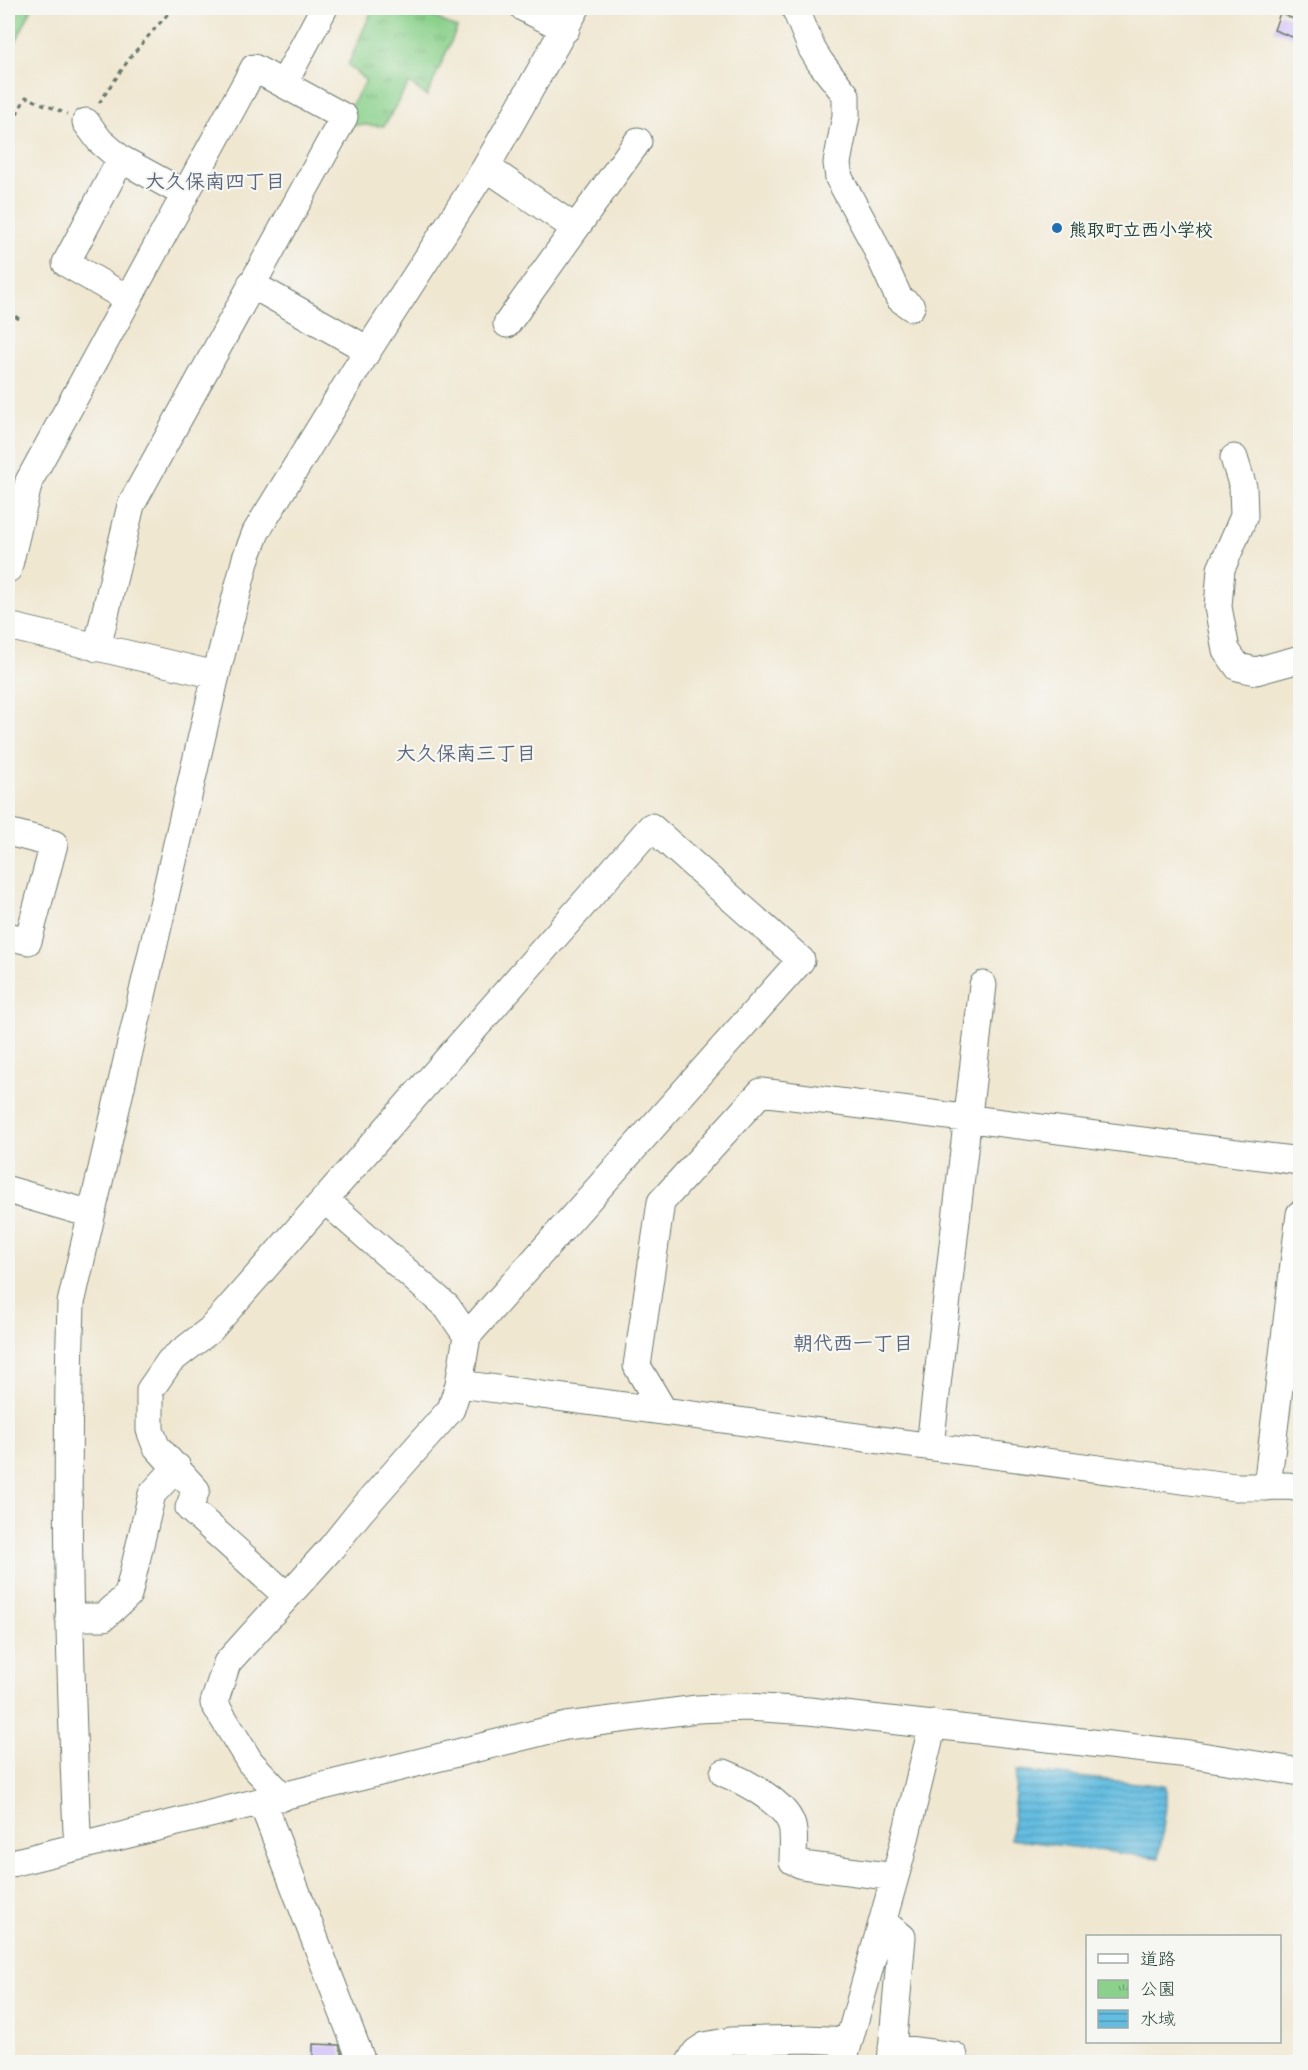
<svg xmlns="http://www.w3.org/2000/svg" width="1308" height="2070" font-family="'Playpen Sans','Klee One',sans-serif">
<defs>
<pattern id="park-tufts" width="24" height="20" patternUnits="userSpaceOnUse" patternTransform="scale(1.5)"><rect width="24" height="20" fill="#8bd18c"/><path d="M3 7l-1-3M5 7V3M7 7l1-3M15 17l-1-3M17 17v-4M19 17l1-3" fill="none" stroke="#71ab73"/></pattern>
<pattern id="water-rules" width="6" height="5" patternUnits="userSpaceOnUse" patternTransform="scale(1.5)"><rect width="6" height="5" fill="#64bde1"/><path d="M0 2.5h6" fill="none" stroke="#529bb7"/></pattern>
</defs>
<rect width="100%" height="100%" fill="#f6f6f2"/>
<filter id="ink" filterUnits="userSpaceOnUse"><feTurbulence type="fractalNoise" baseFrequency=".0167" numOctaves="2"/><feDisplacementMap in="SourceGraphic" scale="12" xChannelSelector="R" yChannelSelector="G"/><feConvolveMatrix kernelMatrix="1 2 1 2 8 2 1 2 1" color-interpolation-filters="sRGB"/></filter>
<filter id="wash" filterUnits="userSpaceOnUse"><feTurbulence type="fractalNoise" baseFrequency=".008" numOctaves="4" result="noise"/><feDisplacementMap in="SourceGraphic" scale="24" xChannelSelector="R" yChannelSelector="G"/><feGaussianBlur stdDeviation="1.35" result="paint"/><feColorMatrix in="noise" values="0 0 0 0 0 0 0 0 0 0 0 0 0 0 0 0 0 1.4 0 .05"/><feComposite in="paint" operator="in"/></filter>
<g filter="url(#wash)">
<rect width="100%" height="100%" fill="#f0e7d1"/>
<!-- grass -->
<path fill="#8bd18c" stroke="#558760" stroke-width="1.5" d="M8,8H32L8,58Z"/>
<!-- park -->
<path fill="url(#park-tufts)" stroke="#558760" stroke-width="1.5" d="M373,8H415L457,28L427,96L409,83L384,126L340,124L366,81L348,65Z"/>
<!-- water -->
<path fill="url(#water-rules)" stroke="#427d8a" stroke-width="1.5" d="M1017,1771L1166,1786V1806L1159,1858L1011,1839Z"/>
<g id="blocks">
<!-- building -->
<path fill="#c8b2fc" d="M1280,13L1300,22V40L1274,30Z
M313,2044L339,2045L342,2053V2062H313Z"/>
</g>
</g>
<g filter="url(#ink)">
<use href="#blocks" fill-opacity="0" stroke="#68786b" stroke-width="1.5"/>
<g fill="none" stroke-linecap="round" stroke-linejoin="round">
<defs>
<path id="minor" d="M524,8L566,29
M795,8L812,49L820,62L846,95V116L837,163L839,178L872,239L899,298L911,307
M284,83L324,8
M86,122L100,141L121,159
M486,167L575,228
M251,284L368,350
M128,299L66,263L121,159L185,194
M507,324L638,141
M1234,458L1243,487L1244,516L1221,569L1218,607L1226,650L1238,667L1256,671L1300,659
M8,569L29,481L254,68L344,117L131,505L97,648
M8,626L216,675
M8,832L54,844L28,941L8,936
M8,1190L91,1214
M324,1199L447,1307L467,1336
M663,1410L637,1366L661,1202L761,1092L1300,1161
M930,1446L983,985
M1267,1487L1300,1214
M287,1596L189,1508L196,1490L156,1446L150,1430V1390L170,1361L210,1330L651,827L801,960L467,1336L459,1384
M69,1617H104L128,1595L152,1494L177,1467
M724,1773C744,1781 783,1802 791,1823C795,1833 793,1849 793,1861L802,1865L895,1877
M283,1797L250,1762L214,1703L227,1663L332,1547L360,1512L451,1409L459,1384L1235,1487L1288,1486L1300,1488
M262,1802L362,2062
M81,1845L77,1832C69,1656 65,1480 71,1303L216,675L246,558L256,532L368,350L486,167L576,8
M8,1864L566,1726L697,1709L747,1707L809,1711L1189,1754L1300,1772
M883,1922L902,1937L891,2062
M892,2048L954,2056V2062
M690,2062L696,2052L705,2046L731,2041L807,2039L849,2041
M843,2062L900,1859L933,1724"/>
</defs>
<!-- minor casing -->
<use href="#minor" stroke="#68786b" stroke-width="29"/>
<!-- path -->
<path stroke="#68786b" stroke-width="3" stroke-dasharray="4.5 4.5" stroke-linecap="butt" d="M99,103L132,55L173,8
M8,130L26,97L67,114
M8,311L19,319"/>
<!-- minor -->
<use href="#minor" stroke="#fff" stroke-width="27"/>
</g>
</g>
<!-- markers -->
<circle fill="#1f6fb2" stroke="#f6f6f2" stroke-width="2" cx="1057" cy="228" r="6"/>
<g text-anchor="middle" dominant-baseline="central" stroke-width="4.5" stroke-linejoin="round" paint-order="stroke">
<!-- poi labels -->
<g font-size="18" font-weight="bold" fill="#1f3d34" stroke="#f6f6f2" text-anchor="start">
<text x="1069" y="228">熊取町立西小学校</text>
</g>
<!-- neighbourhood labels -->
<g font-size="20" font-weight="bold" fill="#5a667a" stroke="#f6f6f2">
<text x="215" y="180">大久保南四丁目</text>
<text x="466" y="752">大久保南三丁目</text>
<text x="853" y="1342">朝代西一丁目</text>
</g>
</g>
<!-- margin -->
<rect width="1308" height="2070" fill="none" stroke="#f6f6f2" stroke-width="30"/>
<!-- legend -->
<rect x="1086" y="1935" width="195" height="108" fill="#f6f6f2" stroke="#a0aca6" stroke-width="1.5"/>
<rect x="1098" y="1954" width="30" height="9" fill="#ffffff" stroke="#a0aca6" stroke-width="1.5"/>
<text x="1140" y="1965" font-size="18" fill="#1f3d34">道路</text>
<rect x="1098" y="1980" width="30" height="18" fill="url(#park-tufts)" stroke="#a0aca6" stroke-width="1.5"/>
<text x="1140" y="1995" font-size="18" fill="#1f3d34">公園</text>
<rect x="1098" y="2010" width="30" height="18" fill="url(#water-rules)" stroke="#a0aca6" stroke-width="1.5"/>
<text x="1140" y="2025" font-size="18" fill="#1f3d34">水域</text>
</svg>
